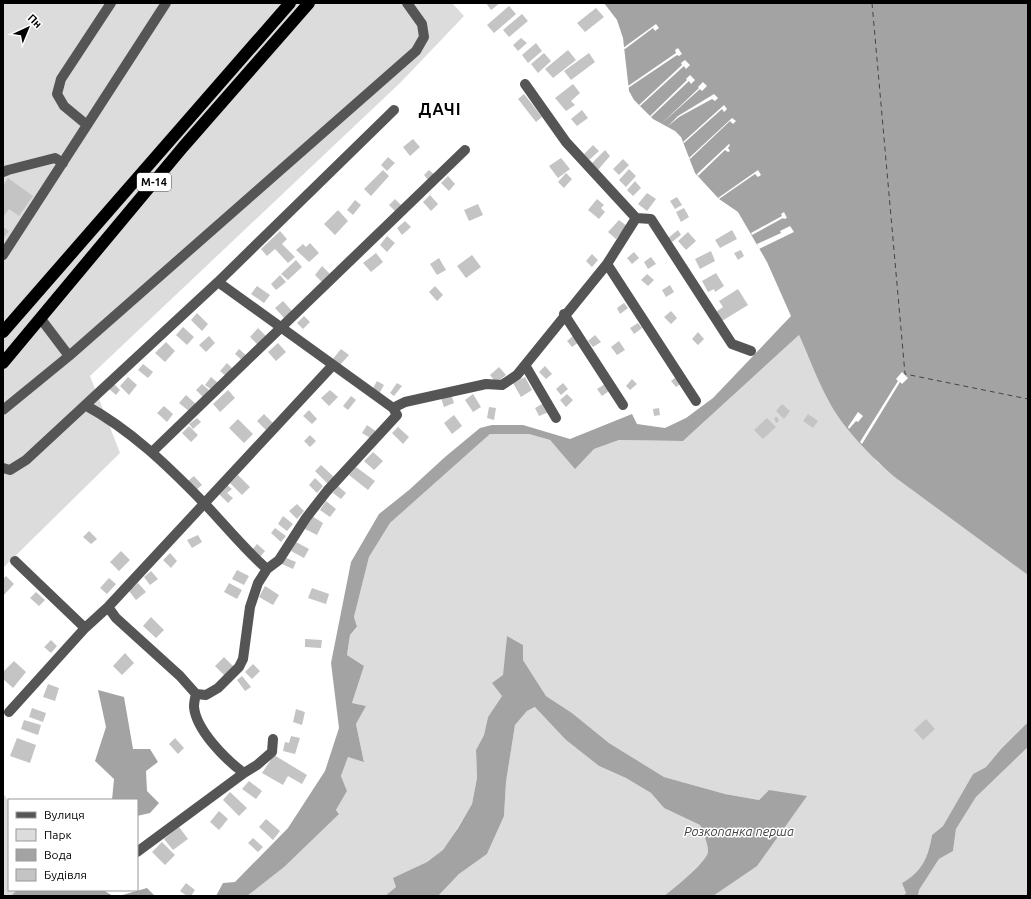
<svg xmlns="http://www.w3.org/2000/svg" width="1031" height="899" font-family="Ubuntu,sans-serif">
<rect width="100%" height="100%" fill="#fff"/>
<!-- green -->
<path fill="#dcdcdc" d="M3,3H452L464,16L401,82L90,376L120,453L3,568Z
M799,335L828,401L848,427L878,463L1028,575V722L1001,749L986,767L973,774L943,826L932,835C928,857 923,871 902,883L906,893L903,896H713L727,885L769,790L759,800L725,794L664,777L609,743L572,713L546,696L523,660V645L507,636L502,696L488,717L484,735L476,750L477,778L472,804L444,850L427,862L394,878L396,887L385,896H247L339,813L336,810L347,791L341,776L348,757L364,761L356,724L366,706L352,703L364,666L347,655L350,635L357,628L354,617L369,557L390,523L490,434H529L550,440L575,468L594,449L619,440L683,441Z
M536,707L566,740L599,766L626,778L651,793L664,808L700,825C703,834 708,842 708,852C707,863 673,889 664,896H438L459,874L487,854L504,816L506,782L515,725L527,711Z
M1028,747L1027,896H918L919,890L939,859L953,851L956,829L976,797Z
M3,793L9,802V890H98L106,896H3Z"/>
<!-- water -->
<path fill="#a3a3a3" d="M604,3H1028V575L896,478C873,459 842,427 828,400C817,379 809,357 799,335L683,441L619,440L594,449L575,469L550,440L529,434H490L390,523L369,557L354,617L357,627L350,635L347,655L364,666L352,703L366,706L356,724L364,762L348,757L341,776L347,791L336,810L339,814L284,867L247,896H216L223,883L235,882L288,828L325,771L339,728L331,663L351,562L379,514L409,490L445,457L480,428L492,425H523L570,439L632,414L637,424L665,428L686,418L713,398L791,316L767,262L738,212L719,199L695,173L681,137L675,131L653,119L634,100L629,91L623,38L617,20Z
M507,636L523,645V660L546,696L572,713L609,743L664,777L725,794L759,800L769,790L807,796L757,866L713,896H664C673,889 706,863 708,852C708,842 703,834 700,825L664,808L651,793L626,778L599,766L566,740L535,707L527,711L515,725L506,782L504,816L487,854L459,874L438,896H385L396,887L393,878L427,862L443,850L458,828L472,804L477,778L476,750L484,735L488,717L502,696L492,683L503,675Z
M98,690L124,697L133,749H150L158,762L146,771L147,791L159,803L150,813L137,816V800H112L114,779L95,761L106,727Z
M1028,722V747L976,797L956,829L953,851L939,859L919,890L918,896H903L906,893L902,883C923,871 928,857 932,835L943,826L973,774L986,767L1001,749Z
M147,888L154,895L153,896H119Z
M17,890H103L113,896H11Z"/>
<!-- pier -->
<path fill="#fff" d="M656,24L659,28L655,31L653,28L625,49L623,48Z
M678,48L682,54L679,56L677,55L628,88V86L676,53L675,50Z
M685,60L690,65L686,69L684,66L640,106L639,105L682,65L681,63Z
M690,75L695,80L691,84L689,81L651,117L650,116L687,80L686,79Z
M703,82L707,86L702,91L700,89L661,124L699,88L698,87Z
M714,94L718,98L715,101L712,99L679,117L667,127L678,116Z
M724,105L727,109L724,112L722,109L684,143L683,142Z
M732,118L736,121L733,124L730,121L690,159L689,158Z
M729,144L730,145L728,148L730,151L728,152L725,150L698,176L697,174Z
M758,170L761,175L758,177L755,174L719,199L718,198Z
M784,212L787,218L784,219L783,218L752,235L751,233L782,216L781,214Z
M790,226L794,232L759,249L757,244L781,233L780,231Z
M902,372L908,378L902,384L900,382L862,444L860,442L898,381L896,379Z
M858,412L863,416L858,422L856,421L849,429L848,427Z"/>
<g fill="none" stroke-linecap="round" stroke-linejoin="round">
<!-- ferry -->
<path stroke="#444" stroke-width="1" stroke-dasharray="5 4" stroke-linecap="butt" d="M872,3L905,374L1028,399"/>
</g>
<!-- building -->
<path fill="#c4c4c4" d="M486,3H500L491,10Z
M509,6L516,14L494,33L487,25Z
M596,8L604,17L585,32L577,23Z
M522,14L528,21L509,37L503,30Z
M521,38L527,43L518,51L513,45Z
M536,43L542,51L528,63L522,55Z
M568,50L576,60L553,78L545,69Z
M544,53L551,61L538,73L531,64Z
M589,53L595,62L571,80L564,71Z
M573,84L580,93L571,101L575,105L566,111L555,98Z
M524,94L542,117L536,122L518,99Z
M582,110L588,118L577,126L571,119Z
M413,139L420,147L410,156L403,147Z
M593,145L599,151L589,160L584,154Z
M605,150L610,156L597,171L590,165Z
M388,157L395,163L387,171L381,165Z
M561,158L570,169L558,178L549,166Z
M623,159L629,165L619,175L613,169Z
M629,169L636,176L626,187L619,180Z
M383,170L389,176L371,196L364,189Z
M429,170L435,175L429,181L424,175Z
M566,173L572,179L564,188L558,182Z
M448,176L455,184L449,191L441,183Z
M8,178L33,196L19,216L9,209L3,217V186Z
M635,181L641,188L633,196L627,190Z
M647,193L656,199L647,211L638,204Z
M430,195L438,204L431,211L423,202Z
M677,197L682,205L675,209L670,201Z
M395,199L402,206L396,212L389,205Z
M597,199L604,205L601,208L605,212L599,219L588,210Z
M355,200L361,205L353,215L347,210Z
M478,204L483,215L469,221L464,210Z
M684,208L689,217L681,222L676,212Z
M338,210L348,221L335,235L324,224Z
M619,220L627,226L616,239L608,232Z
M405,221L411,227L402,235L397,228Z
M3,227L9,231L3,239Z
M678,230L681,235L672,242L668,238Z
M732,230L737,239L720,248L715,240Z
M280,231L287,239L282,244L295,257L288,263L275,249L267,256L261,249Z
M688,232L696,241L686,250L678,241Z
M387,236L395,243L387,252L380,245Z
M310,243L319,253L309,262L296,250L303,244L306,247Z
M741,250L744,256L738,260L734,253Z
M711,251L715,261L700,269L695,259Z
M634,252L639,258L632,264L627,258Z
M376,253L383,262L371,272L363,263Z
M592,254L598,260L592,267L586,261Z
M472,255L481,267L466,278L457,266Z
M651,257L656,264L648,269L644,262Z
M439,258L446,270L437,275L430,264Z
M296,260L302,267L288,280L281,274Z
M322,266L330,274L322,282L315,275Z
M716,273L724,286L715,292L714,289L708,292L702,281Z
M647,274L654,280L648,286L641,280Z
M280,275L286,282L276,290L271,284Z
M670,285L674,292L666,297L662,290Z
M257,286L270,295L264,303L251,294Z
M435,286L443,295L437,301L429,292Z
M738,289L748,305L722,321L716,312L723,307L719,301Z
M283,301L292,311L284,318L275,308Z
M624,303L628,308L620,314L617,308Z
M671,311L677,318L671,324L664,317Z
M197,313L208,324L202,331L191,320Z
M304,316L310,322L303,329L297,323Z
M638,323L642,328L634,334L630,328Z
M183,327L194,337L187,345L176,335Z
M258,328L267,337L259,346L250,337Z
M698,332L704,339L698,345L692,339Z
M574,335L579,342L572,347L567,341Z
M595,335L601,342L593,347L588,341Z
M209,336L215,343L206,352L199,345Z
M619,341L625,350L617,355L611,347Z
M166,342L175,351L165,362L155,353Z
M278,343L286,352L276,361L268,352Z
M239,349L247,356L243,361L235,354Z
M341,349L349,355L339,366L332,360Z
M227,363L234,370L227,377L220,371Z
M143,364L153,372L148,378L138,370Z
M545,366L552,374L546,379L539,372Z
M499,367L506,375L496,383L490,375Z
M128,377L137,385L129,395L120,386Z
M211,377L218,383L212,390L205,385Z
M525,377L532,390L521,397L513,383Z
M676,377L680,384L676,387L671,381Z
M632,379L637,384L630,390L626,386Z
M377,381L384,385L379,394L372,390Z
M397,383L402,386L394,396L390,393Z
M563,383L568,389L561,395L556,389Z
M114,384L120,390L116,395L109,389Z
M202,384L210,391L204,398L196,390Z
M605,384L609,391L602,396L597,389Z
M228,390L235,398L220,412L213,404Z
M330,390L338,397L329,406L321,398Z
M451,394L454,403L444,407L441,398Z
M473,394L481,407L473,412L465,400Z
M567,394L573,400L566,407L560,400Z
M186,395L197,405L190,412L179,403Z
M351,396L356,400L348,410L343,406Z
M544,403L549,412L539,416L535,408Z
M782,404L790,411L784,419L776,411Z
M164,406L173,414L167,422L157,413Z
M489,407L496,408L494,420L487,418Z
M659,408L660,415L654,416L653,409Z
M309,410L317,419L312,424L303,416Z
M264,414L273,423L266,430L257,421Z
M808,414L818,421L813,428L803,421Z
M454,415L462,426L452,434L444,423Z
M777,417L779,421L776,423L774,418Z
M197,418L201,422L193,429L189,424Z
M767,418L776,427L763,439L754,430Z
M238,419L253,434L244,443L229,428Z
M367,425L377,432L372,439L362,433Z
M189,426L198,435L191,442L182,433Z
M398,427L409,437L403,444L392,433Z
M310,435L316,441L310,447L304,441Z
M373,452L383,461L374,470L364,461Z
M321,465L334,477L328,484L315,471Z
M356,467L375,481L368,490L349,475Z
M238,475L250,487L242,495L230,483Z
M194,476L202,485L196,490L188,481Z
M315,478L323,486L317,493L309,485Z
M225,483L232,489L227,493L233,498L228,503L217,492Z
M338,486L346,493L341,499L333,493Z
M326,501L336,509L330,517L320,510Z
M297,504L304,511L297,519L289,511Z
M283,516L293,524L287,531L278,524Z
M312,516L323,523L317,535L305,529Z
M275,528L286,536L281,542L271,533Z
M89,531L97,539L91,544L83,537Z
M198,535L202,542L192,548L187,540Z
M296,542L309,549L304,558L291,551Z
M257,544L265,551L260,557L252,550Z
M121,551L130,560L119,571L110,562Z
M170,553L177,561L171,568L163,560Z
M284,557L296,562L293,569L282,564Z
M237,570L249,576L244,585L232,579Z
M151,571L158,579L150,585L144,577Z
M6,576L14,584L3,596V579Z
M109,578L116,584L107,594L100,588Z
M138,583L146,592L136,600L129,591Z
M229,583L242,590L237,599L224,592Z
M265,586L279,595L273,605L259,597Z
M312,588L329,594L326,604L308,598Z
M36,592L45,600L39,606L30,598Z
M151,617L164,630L156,638L143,626Z
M305,639L322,640L321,648L305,647Z
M51,640L57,646L51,653L44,647Z
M125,653L134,663L122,675L113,666Z
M224,657L235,668L226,677L215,666Z
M14,661L26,672L13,688L3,679V672Z
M253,664L260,671L252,679L245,672Z
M242,676L251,687L245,691L237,680Z
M48,684L59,688L55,701L43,697Z
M32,708L46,713L43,722L29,717Z
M296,709L305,712L302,725L293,722Z
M926,719L935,729L923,740L914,730Z
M24,720L41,725L38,735L21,729Z
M291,736L300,738L295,754L283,751L285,742L289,743Z
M17,738L36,745L30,763L10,756Z
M175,738L184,748L178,754L169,744Z
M274,755L307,775L302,784L288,776L283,785L262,773Z
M249,781L262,791L256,799L242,789Z
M230,792L247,808L239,816L223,800Z
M219,811L228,819L219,830L210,822Z
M266,819L280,831L273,840L259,827Z
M179,827L188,839L173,850L164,839Z
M253,838L263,847L258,852L248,843Z
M162,842L175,855L165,865L152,852Z
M186,883L195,890L191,896H187L180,891Z"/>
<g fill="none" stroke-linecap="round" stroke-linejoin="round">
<defs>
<path id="highway" d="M3,332L290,3
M3,363L183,147L309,3"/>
</defs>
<!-- highway casing -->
<use href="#highway" stroke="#dbdbdb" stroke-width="13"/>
<!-- minor -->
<path stroke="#555" stroke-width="10" d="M525,84L566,142L636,218L651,219L732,344L751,351
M87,125L64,106L57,94L61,79L111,3
M3,172L8,170L55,158L63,163
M3,255L166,3
M607,264L696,401
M218,282L394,110
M564,314L623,405
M41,319L69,356
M525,365L556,418
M85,405C131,430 168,466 204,503C225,525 244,549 267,569
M3,410L69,356L416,51L424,37L422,24L407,3
M152,452L465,150
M3,468L10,470L26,460L218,282L393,408L405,402L486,384L502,385L517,375L607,264L636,218
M15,561L85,628
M108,607L116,618L180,676L196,694
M9,712L85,628L108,607L333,365
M244,773C226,760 196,730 194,707C194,703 195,698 196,694L206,695L218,688L239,667L243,659L250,607L258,583L267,569L279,560L306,518L327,491L397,415L393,408
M137,852L244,773L257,765L272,752L273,739"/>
<!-- highway -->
<use href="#highway" stroke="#000" stroke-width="12"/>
</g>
<g text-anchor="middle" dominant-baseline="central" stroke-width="3" stroke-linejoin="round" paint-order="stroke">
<!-- shield labels -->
<rect fill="#fff" stroke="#4c4c4c" stroke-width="1" x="137" y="173" width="34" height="18" rx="3"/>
<g font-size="11" font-weight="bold" fill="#000">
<text x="154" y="182">М-14</text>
</g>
<!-- water labels -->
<g font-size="13" font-style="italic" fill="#444" stroke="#fff">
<text x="739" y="831">Розкопанка перша</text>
</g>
<!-- district labels -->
<g font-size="16" font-weight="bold" letter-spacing="1" fill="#000" stroke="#fff">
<text x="440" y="109">ДАЧІ</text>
</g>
</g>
<!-- border -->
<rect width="1031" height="899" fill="none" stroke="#000000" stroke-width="8"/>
<!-- legend -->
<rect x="8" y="799" width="130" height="92" fill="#ffffff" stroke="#999999"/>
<rect x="16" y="812" width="20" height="6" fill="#555555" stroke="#999999"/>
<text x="44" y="819" font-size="12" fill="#000000">Вулиця</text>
<rect x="16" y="829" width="20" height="12" fill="#dcdcdc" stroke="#999999"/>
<text x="44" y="839" font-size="12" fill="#000000">Парк</text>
<rect x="16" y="849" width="20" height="12" fill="#a3a3a3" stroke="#999999"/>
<text x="44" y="859" font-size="12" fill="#000000">Вода</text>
<rect x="16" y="869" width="20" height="12" fill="#c4c4c4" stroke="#999999"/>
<text x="44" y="879" font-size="12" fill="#000000">Будівля</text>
<!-- north arrow -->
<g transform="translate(28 28) rotate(44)" stroke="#ffffff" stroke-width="3" paint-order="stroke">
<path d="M0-3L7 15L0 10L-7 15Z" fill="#000000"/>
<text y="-6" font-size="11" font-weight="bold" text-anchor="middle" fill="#000000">Пн</text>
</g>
</svg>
